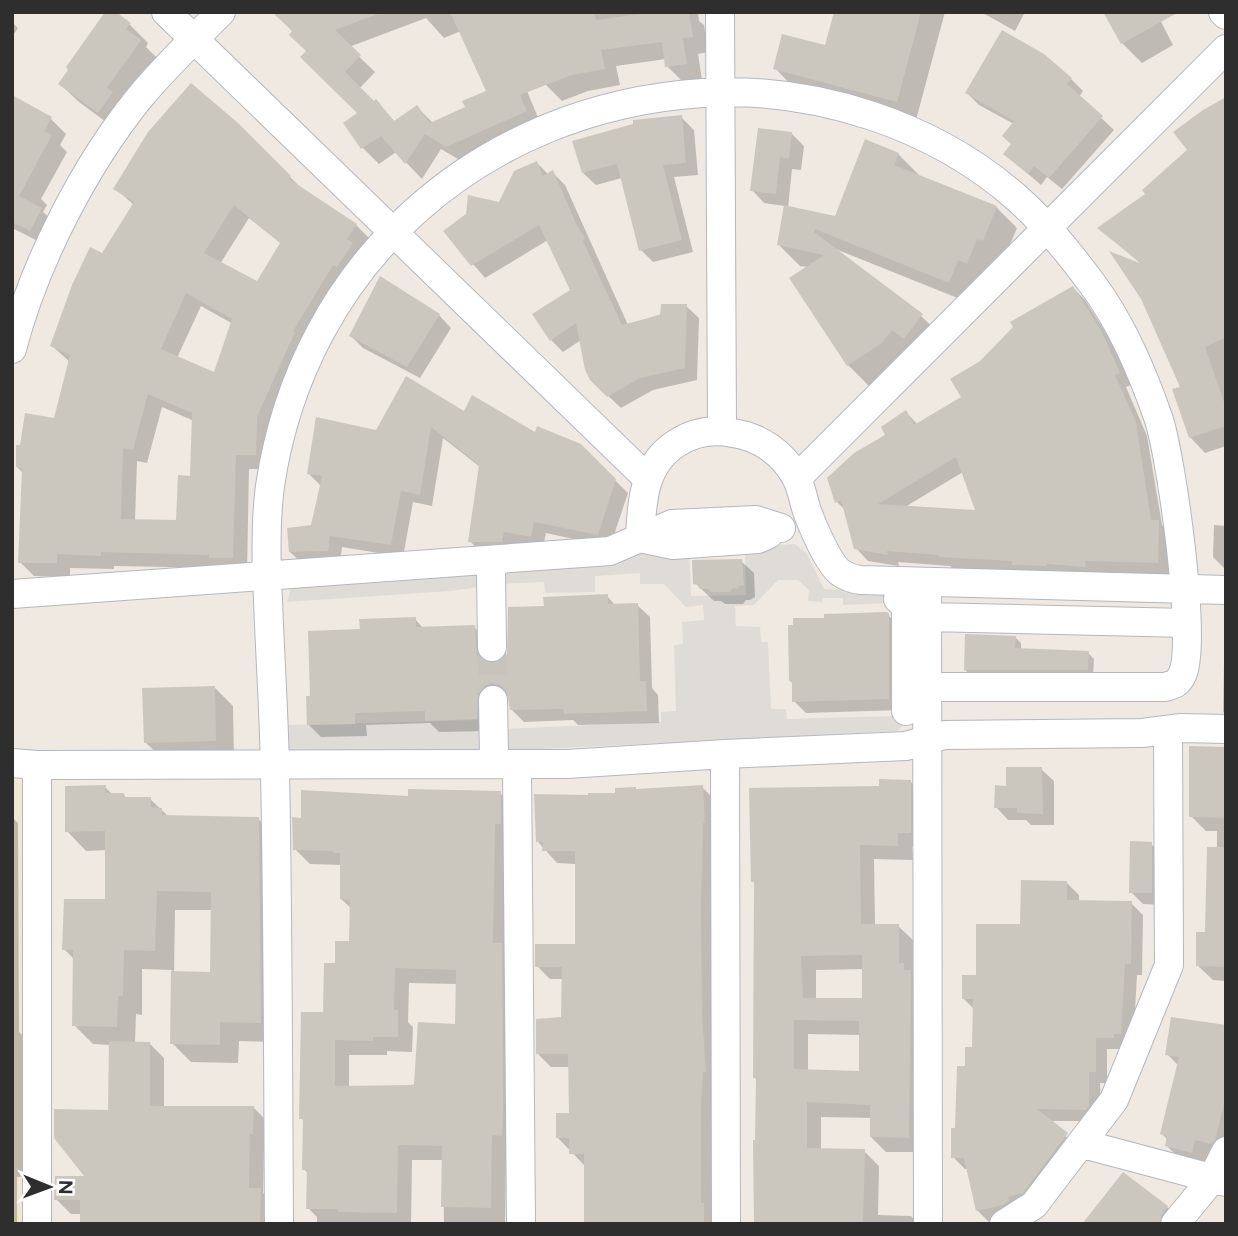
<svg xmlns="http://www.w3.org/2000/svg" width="1238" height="1236" font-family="Figtree,sans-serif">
<rect width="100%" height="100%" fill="#efe9e1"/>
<!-- education -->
<path fill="#f0e6d1" d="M12,779L23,786L27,1224H12Z"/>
<!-- plaza -->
<path fill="#dfdcd8" d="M795,544L807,554L824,589L890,592L895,603L843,605V598H823L822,602L808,601L809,590L798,580H778L754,605L735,606L736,626L760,627L761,642H768L771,709H786L787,719L896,716L909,719L897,731L522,750L514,756L289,752L287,725L479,720L502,729L661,722V712L676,711L674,645L683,644L682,622L704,620L703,605L686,607L664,584H640V573L595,576V592L545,593L544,582L498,584L451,591L287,602L292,585L617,565L641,551L689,549L691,596L746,595L745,547Z"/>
<!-- shadow -->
<path fill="#0003" fill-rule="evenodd" d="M277,12H494L542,127L463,162L441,149L422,179L396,152L379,164L363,148L345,124L359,113ZM426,18L444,38L461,31L488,92L467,108L433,123L417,107L395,122L376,102L374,103L359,89L375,72L349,47Z
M525,12H698L699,21L704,25L708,52L698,54L702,80L683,82L667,66L666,59L616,66L620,85L588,91L562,101L546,85Z
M836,12H945L916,120L794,88L775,68L827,47Z
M981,12H1025L1015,31Z
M1156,12L1173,45L1142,63L1122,43Z
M12,22L18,28L12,37Z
M129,24L148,43L146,47L159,60L117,130L79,102L60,84Z
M1071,79L1083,91L1079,97L1114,130L1062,189L1047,177L1041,185L1005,154L1013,145L1014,124L979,105L967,93Z
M12,97L51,119L66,134L60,145L67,152L41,199L47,205L43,212L57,225L46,245L12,228Z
M1226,98V446L1205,453L1190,437L1183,388L1141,264L1100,228L1148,194L1189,150Z
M681,117L694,130L698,175L674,177L693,252L653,262L641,250L622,178L596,185L583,173Z
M237,124L303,190L356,225L370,239L269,469H249L247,572L221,568L114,566V569L70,568V577L34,576L20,562L23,473L17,467L56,420L70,362L52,346L134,205L115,188ZM249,218L282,244L258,283L220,264ZM201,306L233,324L215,374L177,358ZM162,407L194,421L192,477L178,522L135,521L137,461L147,463Z
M792,134L804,146L801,170L792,169L788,208L836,218L898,154L919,175L918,177L996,207L1017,228L1003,261L970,303L833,248L921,316L942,336L869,386L848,365L791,278L808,267L800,266L779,245L785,206L764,203L752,190Z
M537,163L549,175L553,173L565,185L628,325L686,306L699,318L697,380L653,390L621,408L604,392L581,340L563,352L551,340L572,290L548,240L485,278L445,231L500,204Z
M1073,288L1085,300L1113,344L1131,385L1126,387L1147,436L1162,525L1170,534L1169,575L953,569L950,566L898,562L899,566L868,561L856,548L846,511L837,502L906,412L918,425L963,397L981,362ZM963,472L978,512L905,507Z
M439,315L451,328L420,378L363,348L351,336Z
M465,413L580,446L628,493L610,547L546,533L543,548L516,543L514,554H482L470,541L480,467L443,438L432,506L413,502L403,557L342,547L340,563L303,564L290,552L313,527L322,487L309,474L377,432Z
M1214,525L1226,526V570L1213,557Z
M741,561L754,573L755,597L750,600H746L743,604H725L721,601H714L695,583Z
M607,596L616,606L637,605L650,617L652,688L658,695L659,723L578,725L573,720L524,722L511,709L509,696L505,695L488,731L439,732L430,723L366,725L367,736L321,737L309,725L311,698L361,631L415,619L424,629L474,627L487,640L489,664L493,665L502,662L545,608Z
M1225,608H1226V714L1223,712Z
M887,614L901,628V710L806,713L794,701V684L790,681Z
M1015,637L1021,643V650L1088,653L1094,659L1093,675H971L965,670Z
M214,687L233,706L234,760L165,761L146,743Z
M1226,747V981L1213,980L1197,965L1206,934L1217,866V831H1206L1191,816Z
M1041,769L1054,781V825H1031L1026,820H1008L996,807L1008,787Z
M910,781L925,796V847H912L913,860L874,859L875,926H898L913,940V975L925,987L923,1152H886L871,1137L872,1118L821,1117V1150L864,1151L879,1166L878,1215L911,1216L918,1224H754L758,1081L755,1078V884L753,882L881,788ZM864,969V1000H816V970ZM808,1034L861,1035V1073L808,1071Z
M105,787L113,795H124L127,799H150L169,817L258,819L278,838L279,1042L239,1041L238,1063L191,1062L172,1043V970L142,969V1015L136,1014L135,1043H149L164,1058V1108L253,1107L268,1122V1148H264L263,1193L275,1205V1224H81V1214H71L56,1199L88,1178L109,1112L110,1045L93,1044L74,1025V959L64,949L107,901V850L86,851L67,831ZM175,910H213L212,973H174Z
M702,787L715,800L716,1224H587L586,1167L558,1138L571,1114L570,1067H551L538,1054L563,1019V979H550L537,966L577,946L576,864L557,863L538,842L590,796Z
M500,793L515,808L516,1150L506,1149L505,1224H444L443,1160H412L411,1224H317V1217L308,1208L309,1174L304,1169V1121L301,1118L336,965L351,943L352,909L341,899L342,865L310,864L295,849L302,819L410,797ZM409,983L457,984L456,1026L416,1086L349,1087V1055H387V1051L412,1052L413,1027L408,1022Z
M12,817L18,823L19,1032L37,1049V1176L17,1177V1224H12Z
M1151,844L1164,856V905L1143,904L1131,892Z
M1067,883L1079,895V902L1131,903L1143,915L1142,975H1137L1133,1046L1125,1049H1107V1083H1100L1101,1117L1098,1121H1048L1078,1147L1015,1216L989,1222L977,1210L968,1169H965L953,1157L967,1067L973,1049L974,1009L963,998L978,977L1022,926Z
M1226,1027V1157L1206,1166L1181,1160L1167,1146L1168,1140L1162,1134L1179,1066L1167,1054Z
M1123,1174L1167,1207L1180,1220L1176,1224H1085Z"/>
<!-- building -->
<path fill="#cbc7bf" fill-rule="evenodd" d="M105,12H116L131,23L126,29L141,40L107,88L113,92L98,113L58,84L68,70L66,67Z
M272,12H377L378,14L335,30L361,55L345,72L374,101L376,99L394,121L417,105L430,123L465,107L462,101L486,91L450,12H594L596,20L654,12H689L693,37L683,38L687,64L665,67L662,42L601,50L605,69L572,75L520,95L527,111L446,147L425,134L405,164L381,136L361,149L343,123L357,113L300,57L306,51L289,35L292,31Z
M834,12H921L897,102L773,69L782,34L825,45Z
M1103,12H1179L1121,44Z
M1002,30L1044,54L1072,78L1067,84L1103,116L1049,178L1034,166L1028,174L1003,154L1011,144L1002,136L1014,121L965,93Z
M191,83L238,123L291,176L289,179L357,224L347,239L353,243L337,267L333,265L293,331L295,332L257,417L256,455H236L233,558H209V555L101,552V556L57,554V563H18L22,468L16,467V445H20L25,413L54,418L70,355L50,346L72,285L90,247L102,253L134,202L113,189L148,132ZM234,205L280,243L257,281L204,253ZM186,293L232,319L214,372L161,349ZM148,394L192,413L190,476L178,475L176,520L121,519L123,448L133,450Z
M12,95L52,117L44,131L52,135L19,196L42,208L30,231L12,222Z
M1226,97V337L1205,347L1226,408V426L1189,438L1172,389L1180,387L1141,299L1109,251L1142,264L1097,228L1145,194L1142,190L1187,150L1173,132L1203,110Z
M682,115L686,163L663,165L682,240L639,251L617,164L582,173L572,141L633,124V120Z
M758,128L792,132L789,159L780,157L776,194L750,191Z
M865,139L899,153L894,165L997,206L983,241L977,239L967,264L958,260L949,283L815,229L814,232L923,314L904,339L892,330L882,343L847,366L789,278L824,255L777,245L784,205L835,216Z
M537,161L543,176L553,170L577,226L585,238L583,241L591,259L622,325L660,315L661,304H687L685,368L640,378L607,397L590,380L585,370L576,323L550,341L532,314L570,290L539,225L471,266L443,231L466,214L468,195L499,202L514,171Z
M380,276L440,314L407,367L349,336Z
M1073,286L1101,330L1120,373L1115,375L1136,422L1151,520H1159L1158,563L1085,561L1086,567L1047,564V566L1012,565V561L939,557V555L887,551L888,555L854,549L841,500L835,503L827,478L854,453L885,435L881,427L906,410L914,425L961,397L950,379L980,361L1013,327L1010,322ZM956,457L975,510L878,504Z
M406,376L464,411L472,395L535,432L537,426L581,444L616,479L598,535L534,522L531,537L504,532L502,542H468L479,465L431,427L420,495L401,491L391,545L330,536L328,551L289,552L287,528L311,525L322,476L307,474L316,417L376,430Z
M742,559L744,585L739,586L738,589L733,588L730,592H711L709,589H700L698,585L693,584L692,560Z
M608,594V604L638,603L640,681H646L647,711L564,714L563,709L510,710L507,691L500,685L492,683L484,686L478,693L477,719L425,721V711L355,713V724L307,725L306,696H310L308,631L360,629L359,619L416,617V627L475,625L477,655L483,661L493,664L501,661L507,654L508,607L544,606L543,597Z
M887,612L889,614V699L792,702V681H789L788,625H793V618H824V614Z
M965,634L1016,636L1015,648L1089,651L1088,670H964Z
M215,686L216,741L144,743L142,688Z
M1189,746L1226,747V818L1189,817Z
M1006,767H1042L1043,814L1017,813V808H994L995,785L1006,786Z
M879,779L911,780V833H898V846L860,845L861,924H899V963H904V970H911L909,1138L870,1137V1105L807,1102V1148L865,1149L863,1224H754L753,1140H755L756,1078H753L754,882H751L749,788L879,786ZM862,955V998H803L801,956ZM794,1020L859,1021V1071L794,1069Z
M106,785L105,793H124V797H151V807L162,808V815L259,817L261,1023L220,1022V1045L170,1044L171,971L210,972L211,892L157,891L155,951L124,950L123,996H118L117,1027L72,1026L73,950H62L64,899H105V831L65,832V786Z
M703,785L705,823H703L701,906L702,1015L706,1072H703L701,1104V1203H704V1224H584V1154H569V1138H556V1113H569L568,1054H536V1019L561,1017L562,967H535V944H575V851H542L543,842H536L534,794L588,795V793H615V788L636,787V789Z
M408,789L501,791V824H495L493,943H502L503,1107L502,1136L492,1135L491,1208L441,1207L442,1146L398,1145L397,1213L338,1212V1209H306L307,1170H302L303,1119H299L301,1012H323L324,963H335V941H349L350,900L340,899V853H333V851L293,850L292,817L301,818V790L408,796ZM395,968L456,970L455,1024L418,1022L414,1084L412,1085L335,1086V1040L373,1041V1037H398V1010H394Z
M1130,841L1152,842V893H1129Z
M1207,847H1226V967L1196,966V932H1205Z
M1021,880L1067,881V900L1132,901L1131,964H1125L1121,1034H1114V1038H1096V1072H1089V1105L1086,1110L1037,1109L1068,1133L1023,1193L1008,1197L1009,1201L1003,1205L976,1211L964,1158H951V1128H955L957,1066H965V1047H972L973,999H962V975H976V924H1020Z
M1171,1017L1226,1025V1096L1215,1140L1211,1144L1195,1140L1192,1153L1165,1146L1167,1136L1160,1134L1179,1057L1165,1055Z
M109,1041L150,1042V1106H254L253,1134H250L249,1188H261L260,1224H80V1200H54L55,1176H84L54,1138V1109L108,1110Z
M1123,1172L1168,1206L1162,1214L1159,1224H1082Z"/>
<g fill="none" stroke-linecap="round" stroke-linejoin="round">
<!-- minor-tunnel -->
<path stroke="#c8c4bd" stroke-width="28" stroke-dasharray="28 14" stroke-linecap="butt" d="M492,647L493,700"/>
<defs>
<path id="minor" d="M166,12L647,478
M720,12L722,431
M1223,12L1226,15
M12,349C34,264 84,166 140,97C165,67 193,40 221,12
M797,478L1226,49
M640,538C642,502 643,464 677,443C694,432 713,429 733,433C760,437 783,453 796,477C801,486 803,498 806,508C811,523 828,564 841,573C847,577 853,579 860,580L1226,590
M640,538L673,545L758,539L769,534
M491,574L492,647
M927,582L928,1224
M12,594L610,551L672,524L756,520L781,528
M898,599L906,606V711
M927,617L1186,623
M493,700L494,756
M725,754L726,1224
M12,763L37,765L567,764L725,754L906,746L944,735L1142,733L1181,728L1226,729
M517,765L521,1224
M1083,1144L1226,1182
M37,1224V765
M279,1224C278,1072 278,921 275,770C274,713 270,656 268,600C266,562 265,524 270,486C303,263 480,107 703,93C815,86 935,125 1018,199C1046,224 1071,255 1093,285C1122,324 1142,371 1158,417C1171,453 1198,645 1182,675C1177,685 1174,684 1165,687H926
M1004,1224L1034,1205L1114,1100L1169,965L1168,730
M1175,1224L1212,1179L1226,1151"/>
</defs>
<!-- minor casing -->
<use href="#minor" stroke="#b4b7c1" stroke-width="30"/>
<!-- minor -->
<use href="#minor" stroke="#fff" stroke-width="28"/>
</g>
<!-- border -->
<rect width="1238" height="1236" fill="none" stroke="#2e2e2e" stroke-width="28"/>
<!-- north arrow -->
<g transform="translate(49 1187) rotate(91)" stroke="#ffffff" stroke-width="5" paint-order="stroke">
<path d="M0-5L12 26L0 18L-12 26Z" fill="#2e2e2e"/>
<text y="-10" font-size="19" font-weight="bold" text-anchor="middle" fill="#2e2e2e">N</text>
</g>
</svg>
